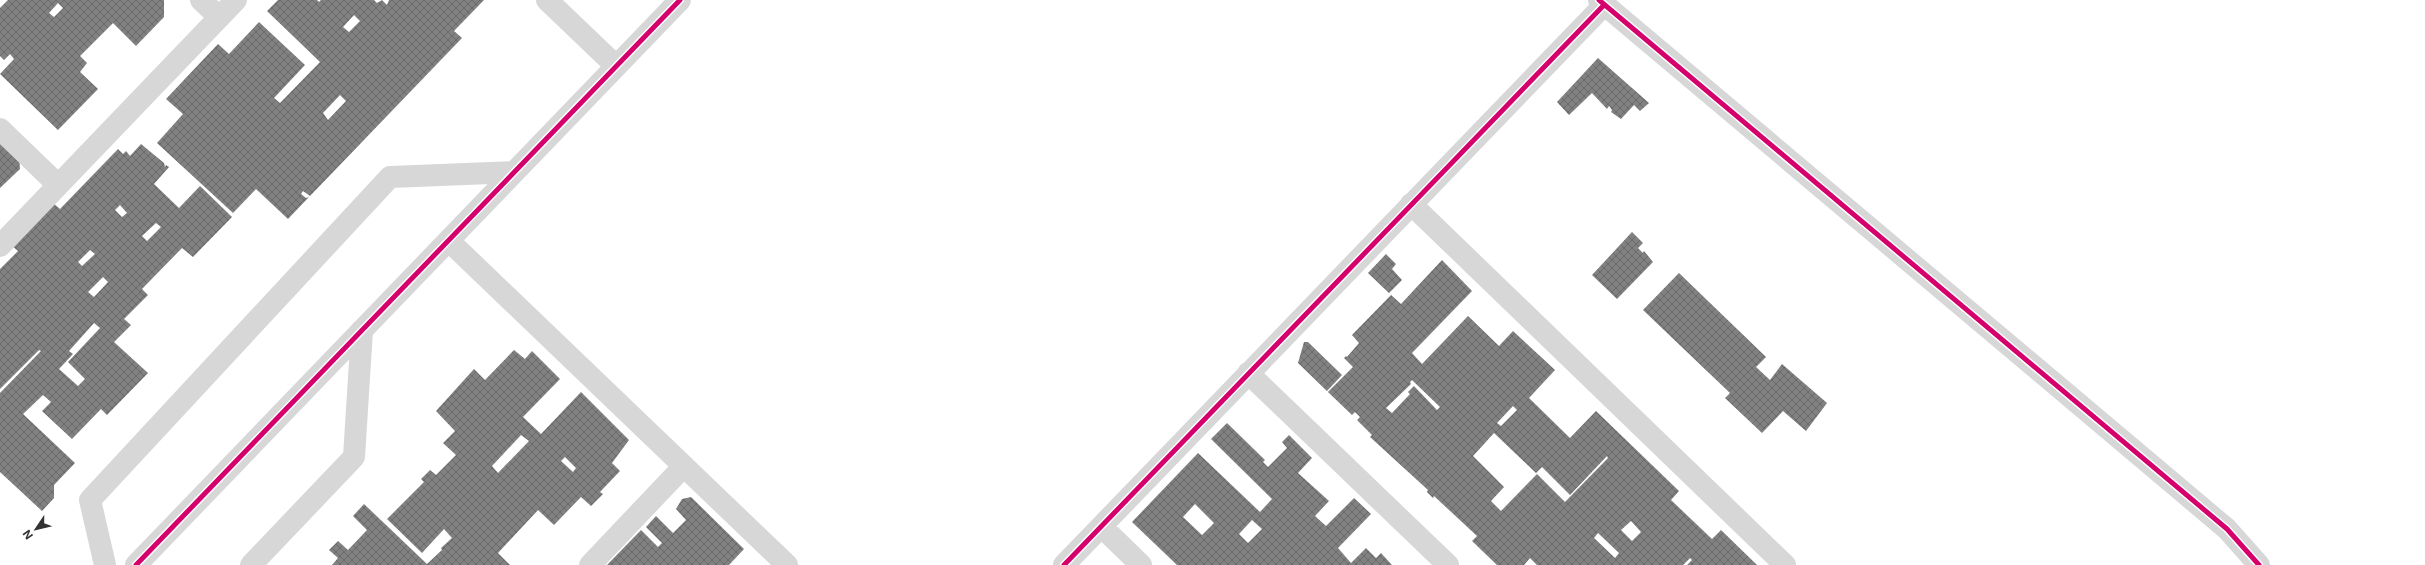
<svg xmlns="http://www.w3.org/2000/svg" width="2425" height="565" font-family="Inter,sans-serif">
<defs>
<pattern id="building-cross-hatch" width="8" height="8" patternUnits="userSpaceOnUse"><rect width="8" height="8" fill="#818181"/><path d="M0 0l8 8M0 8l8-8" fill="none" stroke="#6a6a6a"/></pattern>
</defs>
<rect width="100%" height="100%" fill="#fff"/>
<!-- building -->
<path fill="url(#building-cross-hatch)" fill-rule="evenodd" d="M8,0H164V17L136,46L113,23L80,56L87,63L80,72L98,89L58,130L0,74L14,59L10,54L4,60L0,56V8ZM58,3L63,8L54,17L49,13Z
M278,0H317L319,2L321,0H374L377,3L382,0L387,5L389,0H484L454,31L462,38L310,196L303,191L301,194L306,198L309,197L288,219L256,189L233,213L157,143L183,114L166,99L218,44L229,54L259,22L305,65L274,98L280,103L320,62L267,11ZM354,15L360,21L349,32L343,27ZM340,95L346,101L328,120L323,113Z
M1598,58L1649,103L1640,111L1634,105L1621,119L1611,112L1612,110L1609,106L1607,109L1592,93L1569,115L1557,102Z
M0,140L19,157L20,169L0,188Z
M141,144L164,163L165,167L166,165L169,167L154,184L179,208L200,186L232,217L193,257L182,248L142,289L148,295L124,319L131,325L114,342L148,373L107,415L101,409L72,439L42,411L51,402L43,395L23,414L75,463L54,485V498L42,511L0,472V393L41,351L39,350L0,389V269L18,251L11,245L53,203L60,209L118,149L123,154L126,151L130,156ZM120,205L127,213L122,217L115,210ZM156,223L161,227L147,241L142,236ZM90,250L95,254L82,266L78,262ZM103,277L108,282L94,297L88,292ZM94,323L100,328L68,362L85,379L78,386L59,369L73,354L69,351Z
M1632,232L1643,243L1638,248L1643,253L1644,251L1653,262L1617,299L1592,275Z
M1386,254L1396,264L1392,269L1402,280L1389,293L1368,273Z
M1442,260L1472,291L1412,353L1422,364L1468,316L1499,346L1513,331L1555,370L1529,398L1570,438L1596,411L1679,491L1671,500L1712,539L1721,530L1757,565H1687L1692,560L1690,558L1683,565H1537L1530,558L1524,565H1497L1472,541L1477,536L1434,496L1433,498L1427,492L1428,490L1370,437L1372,435L1357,420L1360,417L1355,412L1352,415L1328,392L1353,367L1344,358L1346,356L1347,357L1359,343L1352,335L1391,295L1401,304ZM1412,380L1440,407L1437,410L1414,386L1408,392L1410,394L1392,413L1386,408L1411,384L1410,382ZM1513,406L1517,410L1501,426L1497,423ZM1494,433L1536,473L1542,467L1570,495L1607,456L1608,458L1565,502L1537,474L1501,511L1491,501L1504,487L1473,456ZM1631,521L1641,532L1632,541L1621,530ZM1598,533L1619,553L1615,558L1594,538Z
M1679,273L1766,357L1756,367L1770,380L1782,364L1827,403L1806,431L1783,411L1762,433L1725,398L1730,393L1643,310Z
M1304,342H1308L1342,375L1327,391L1298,363Z
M514,350L525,359L532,351L560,379L523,417L541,434L581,392L629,440L612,463L620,471L600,492L603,494L591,506L581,497L554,525L538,510L498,553L510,565H332L338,558L329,550L338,541L348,550L367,530L353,516L364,504L427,564L442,550L441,548L452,538L444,529L422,553L387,519L424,482L421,479L430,470L436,475L456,455L443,443L455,431L436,411L474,369L485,380ZM521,435L529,441L498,473L492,466ZM565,457L576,468L573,472L561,461Z
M1227,423L1265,460L1263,462L1268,467L1287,448L1282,442L1289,435L1312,458L1298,473L1329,501L1315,516L1326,526L1354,498L1371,514L1338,548L1351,563L1366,548L1376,558L1381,553L1392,565H1177L1132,522L1198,453L1260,512L1272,499L1211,439ZM1195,504L1214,523L1202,535L1183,517ZM1252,520L1262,529L1248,543L1239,534Z
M691,497L744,549L729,565H607L641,530L658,547L662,543L646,527L656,516L673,533L686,520L676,509L682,499Z"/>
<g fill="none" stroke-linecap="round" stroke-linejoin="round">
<!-- minor -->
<path stroke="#d7d7d7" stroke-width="22" d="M201,0L219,17
M547,0L616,66
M0,129L58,185
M1411,204L1785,565
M449,241L787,565
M0,246L236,0
M1248,373L1448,565
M1102,527L1141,565
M105,565L90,500L390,177L514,172
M251,565L354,457L362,330
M590,565L684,466
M1064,565L1604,5"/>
<!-- tertiary -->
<path stroke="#d7d7d7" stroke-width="22" d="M1599,0L2227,529L2259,565
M136,565L680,0"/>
<defs>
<path id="cycleway" d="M1599,0L2227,529L2259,565
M136,565L680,0
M1064,565L1604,5"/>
</defs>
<!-- cycleway casing -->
<use href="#cycleway" stroke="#fff" stroke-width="8"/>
<!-- cycleway -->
<use href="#cycleway" stroke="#d6006c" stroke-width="5"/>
</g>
<!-- north arrow -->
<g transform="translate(36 529) rotate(235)" stroke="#ffffff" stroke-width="3" paint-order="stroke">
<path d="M0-3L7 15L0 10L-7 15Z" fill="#333333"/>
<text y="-6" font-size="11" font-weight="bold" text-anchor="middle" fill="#333333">N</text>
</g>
</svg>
